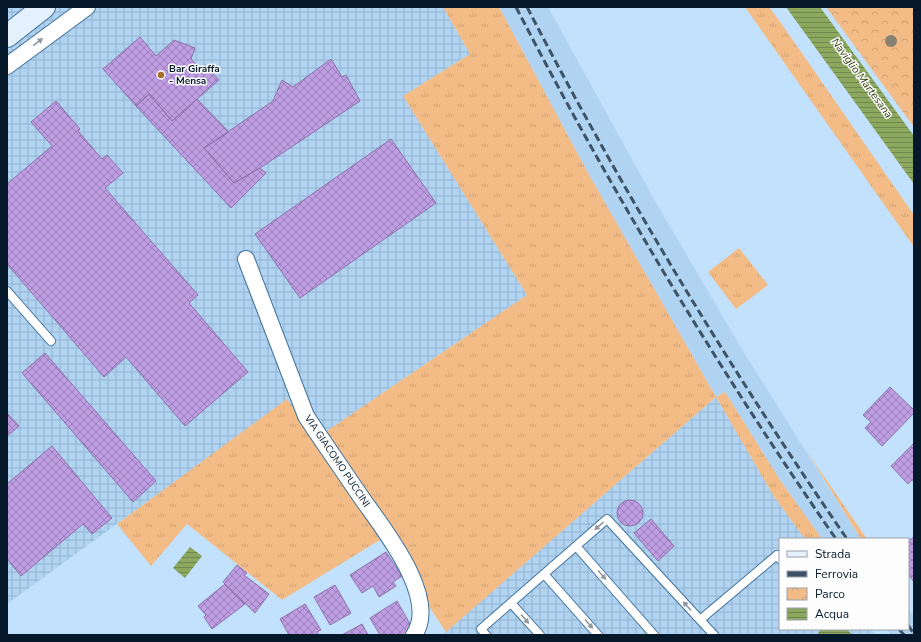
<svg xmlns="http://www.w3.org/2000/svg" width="921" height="642" font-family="'Nunito Sans',sans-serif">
<defs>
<pattern id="industrial-grid" width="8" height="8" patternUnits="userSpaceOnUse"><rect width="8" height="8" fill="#b0d3f2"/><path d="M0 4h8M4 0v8" fill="none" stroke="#96b5d0"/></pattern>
<pattern id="grass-tufts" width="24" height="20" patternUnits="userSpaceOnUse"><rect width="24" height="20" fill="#f3bc86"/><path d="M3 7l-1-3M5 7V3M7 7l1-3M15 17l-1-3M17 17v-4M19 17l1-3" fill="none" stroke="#cfa174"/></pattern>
<pattern id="park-crowns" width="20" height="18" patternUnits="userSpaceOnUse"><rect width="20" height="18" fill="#f3bc86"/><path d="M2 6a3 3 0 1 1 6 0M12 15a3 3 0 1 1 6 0" fill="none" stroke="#cfa174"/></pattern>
<pattern id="water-rules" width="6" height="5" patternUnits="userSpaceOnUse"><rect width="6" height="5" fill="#8ca75e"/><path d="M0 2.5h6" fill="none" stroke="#70874e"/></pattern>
<pattern id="building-cross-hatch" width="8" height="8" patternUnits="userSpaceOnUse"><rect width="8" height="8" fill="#be9de2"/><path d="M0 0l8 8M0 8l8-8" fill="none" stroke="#987fb7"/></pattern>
</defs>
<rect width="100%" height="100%" fill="#c1e1fd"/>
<!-- built -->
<path fill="#b0d3f2" d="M499,7H548L655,201L746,356L861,539H822L780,480L725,392L716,397L588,173Z
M908,609L914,617V635H891L886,629H908Z"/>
<!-- industrial -->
<path fill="url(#industrial-grid)" d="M7,7H443L470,54L403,96L527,295L315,439L287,400L7,604Z
M716,397L773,495L805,539H780V629H871L876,635H442Z"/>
<!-- grass -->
<path fill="url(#grass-tufts)" d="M443,7H499L588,173L716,397L725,392L780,480L822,539H805L773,495L716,397L446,632L383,538L282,600L187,524L151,566L117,524L287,399L315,439L527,295L403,96L470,54Z
M745,7H769L781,23L914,215V247Z
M739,248L768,285L736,309L708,272Z
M806,450L867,539H861Z"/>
<!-- park -->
<path fill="url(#park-crowns)" d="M826,7H914V127Z"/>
<!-- water -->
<path fill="url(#water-rules)" d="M786,7H820L914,136V184Z
M190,547L202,556L185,578L173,568Z
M821,629H847L852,635H817Z"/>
<!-- building -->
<path fill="url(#building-cross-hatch)" stroke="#8c73a9" d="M140,37L156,56L174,40L195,48L191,59L200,69L205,65L219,80L172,121L149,94L136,106L103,69Z
M331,59L342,77L346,75L360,101L260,168L234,183L204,148L273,101L282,80L293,87Z
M149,94L172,121L197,99L229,132L204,148L234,183L260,168L266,173L231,208L136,106Z
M56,101L80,129L78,131L102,159L107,155L123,173L105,188L198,295L189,303L248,372L185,426L126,357L104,377L7,264V184L52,146L31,122Z
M391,139L436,203L300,298L255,234Z
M45,353L156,481L133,502L22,373Z
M890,387L914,410V413L882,446L865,428L871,422L863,415Z
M7,413L19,426L7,436Z
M914,443V481L912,480L908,484L891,466Z
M52,446L112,518L92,534L83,524L21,576L7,559V484Z
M617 513a13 13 0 1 1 26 0a13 13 0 1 1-26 0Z
M651,519L674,546L658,561L634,533Z
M914,537V582L908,574V541Z
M386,552L402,576L393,582L396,586L379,597L373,586L362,593L350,575Z
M237,565L247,573L244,575L269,594L255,613L223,582Z
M225,584L245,604L212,629L204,617L206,615L198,606Z
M335,585L351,613L330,625L314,597Z
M397,601L414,631L407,635H380L370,618Z
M305,604L321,630L317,632L319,635H289L280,619Z
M362,624L368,635H342Z"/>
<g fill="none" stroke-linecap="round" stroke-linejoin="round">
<defs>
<path id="service" d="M7,291L51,341
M576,546L654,635
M544,574L598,635
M511,603L540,635
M700,620L777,555L780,559
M486,635L481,629L607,519L714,635"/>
<path id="minor" d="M7,66L87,7
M246,259L306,416L316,431C331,453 346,475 361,497C382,527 440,598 414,635"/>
<path id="secondary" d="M7,36L44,7"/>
</defs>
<!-- service casing -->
<use href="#service" stroke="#40729b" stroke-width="10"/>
<!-- minor casing -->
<use href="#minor" stroke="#40729b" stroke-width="18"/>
<!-- secondary casing -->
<use href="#secondary" stroke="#40729b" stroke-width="24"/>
<!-- service -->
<use href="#service" stroke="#fff" stroke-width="8"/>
<!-- minor -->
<use href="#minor" stroke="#fff" stroke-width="16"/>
<!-- secondary -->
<use href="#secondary" stroke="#e4f1fc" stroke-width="22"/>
<!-- rail -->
<path stroke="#3c5367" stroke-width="3" stroke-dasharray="8 4" stroke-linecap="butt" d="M516,7C611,191 718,369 836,539
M527,7C622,191 730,369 847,539
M908,625L914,634
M899,629L904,635"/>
</g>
<!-- trees -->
<circle fill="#878172" cx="891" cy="41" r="6"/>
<!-- one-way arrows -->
<defs><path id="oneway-solid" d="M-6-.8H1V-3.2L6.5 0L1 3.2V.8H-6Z"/></defs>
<g fill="#8e989f">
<use href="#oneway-solid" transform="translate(38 42) rotate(-37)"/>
<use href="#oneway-solid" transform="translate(599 526) rotate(139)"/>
<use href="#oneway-solid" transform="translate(602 575) rotate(49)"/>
<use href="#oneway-solid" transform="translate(687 606) rotate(-132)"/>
<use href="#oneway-solid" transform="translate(525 619) rotate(49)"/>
<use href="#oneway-solid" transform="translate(589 624) rotate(49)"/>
</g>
<!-- markers -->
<circle fill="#a86e2d" stroke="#fdfdfd" stroke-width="1.5" cx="161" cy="75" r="4"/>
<g text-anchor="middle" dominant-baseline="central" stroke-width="3" stroke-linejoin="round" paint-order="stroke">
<!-- poi labels -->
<g font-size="10" font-weight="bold" fill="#05192a" stroke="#fdfdfd" text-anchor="start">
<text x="169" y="69">Bar Giraffa<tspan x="169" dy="12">- Mensa</tspan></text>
</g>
<!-- street labels -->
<g font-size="10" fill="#05192a" stroke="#fdfdfd">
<text transform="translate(337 461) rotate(56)">VIA GIACOMO PUCCINI</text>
</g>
<!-- water labels -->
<g font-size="11" font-style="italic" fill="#2e3e06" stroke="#fdfdfd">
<text transform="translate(862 78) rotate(54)">Naviglio Martesana</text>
</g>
</g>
<!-- border -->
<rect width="921" height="642" fill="none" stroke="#05192a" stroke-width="16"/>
<!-- legend -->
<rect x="779" y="538" width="130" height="92" fill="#fdfdfd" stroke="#9aa2a9"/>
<rect x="787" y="551" width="20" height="6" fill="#e4f1fc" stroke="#9aa2a9"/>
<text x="815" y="558" font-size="12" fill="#05192a">Strada</text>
<rect x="787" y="571" width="20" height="6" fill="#3c5367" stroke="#9aa2a9"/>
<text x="815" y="578" font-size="12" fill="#05192a">Ferrovia</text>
<rect x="787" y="588" width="20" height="12" fill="url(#park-crowns)" stroke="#9aa2a9"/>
<text x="815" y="598" font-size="12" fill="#05192a">Parco</text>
<rect x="787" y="608" width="20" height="12" fill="url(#water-rules)" stroke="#9aa2a9"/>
<text x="815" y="618" font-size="12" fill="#05192a">Acqua</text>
</svg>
